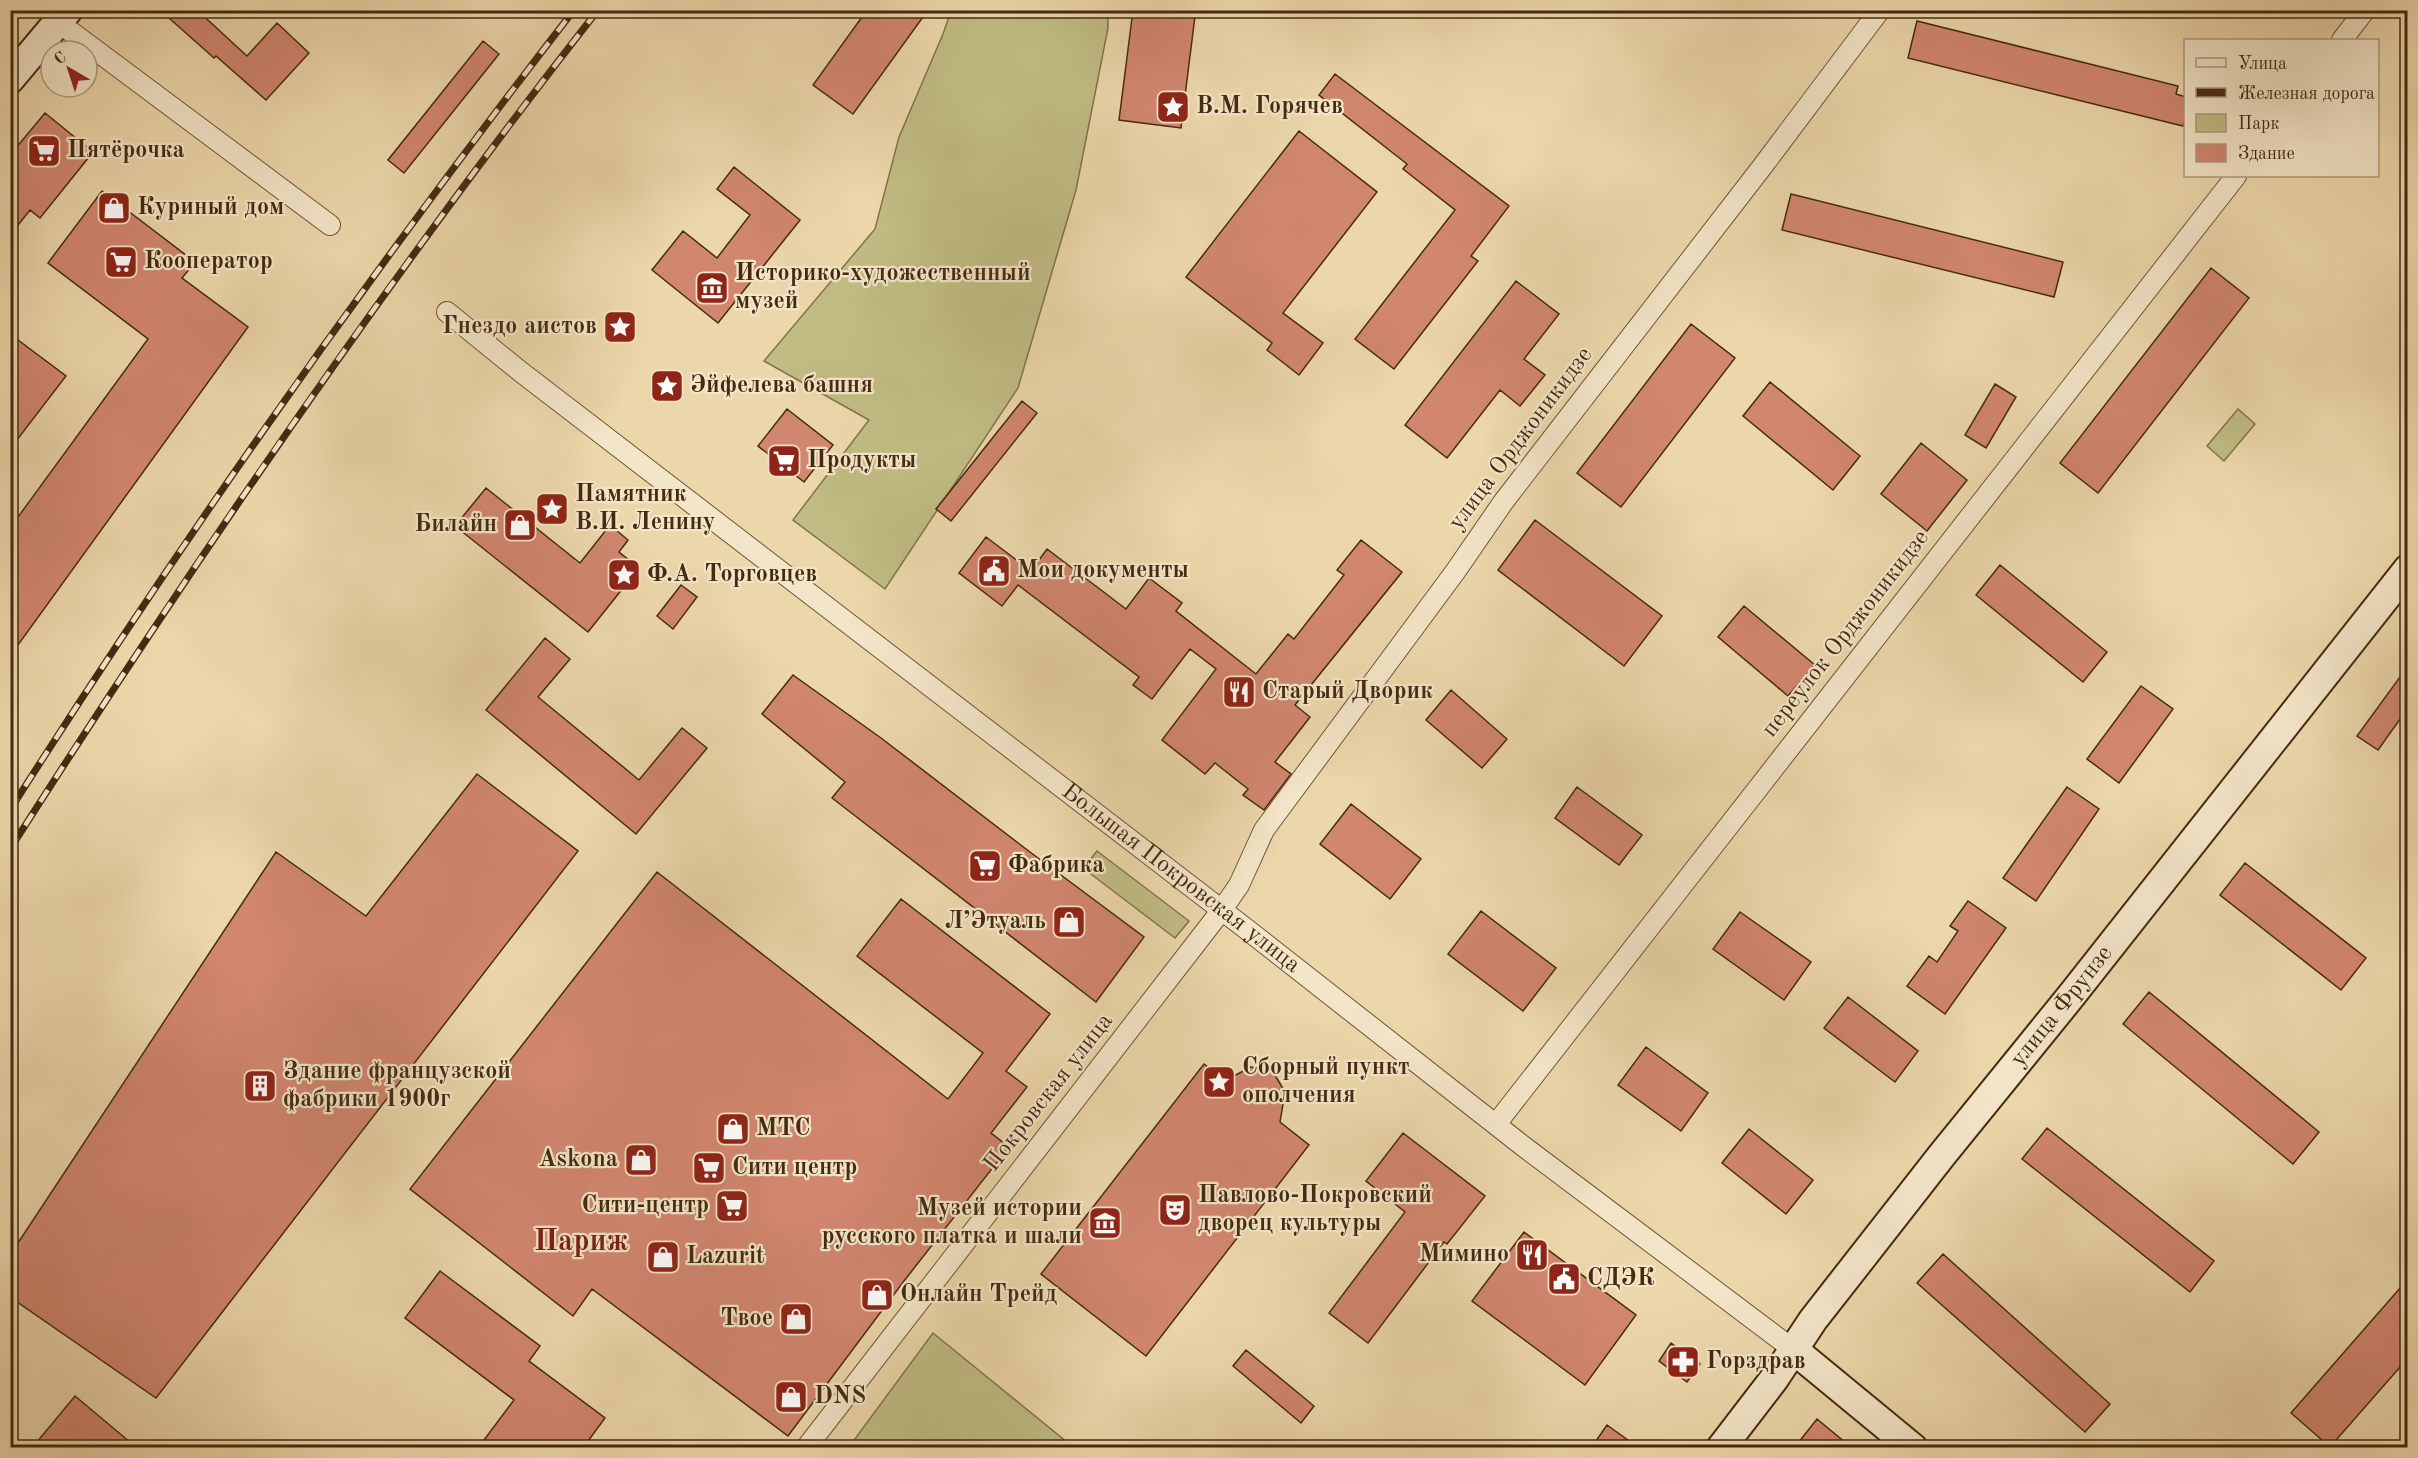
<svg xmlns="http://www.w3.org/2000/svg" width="2418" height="1458" font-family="'Old Standard TT',serif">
<rect width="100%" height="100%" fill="#ecd7aa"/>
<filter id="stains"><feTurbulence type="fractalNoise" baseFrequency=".00333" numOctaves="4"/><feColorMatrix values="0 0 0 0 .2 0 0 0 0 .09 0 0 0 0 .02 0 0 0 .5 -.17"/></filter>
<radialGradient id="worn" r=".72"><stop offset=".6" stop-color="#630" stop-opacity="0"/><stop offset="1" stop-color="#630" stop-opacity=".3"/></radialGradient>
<!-- green -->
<path fill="#c0bc83" stroke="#82734a" stroke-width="1.5" d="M951,11H1108V28L1076,190L1018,388L885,589L793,520L869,420L764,361L875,229L899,137L943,34Z
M2238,409L2255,424L2224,461L2207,446Z
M1097,851L1189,921L1175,938L1083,868Z
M933,1333L1073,1447H849Z"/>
<!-- building -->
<path fill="#d1866f" stroke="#452a10" stroke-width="1.5" d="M160,10H197L247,56L277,23L309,53L266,100L216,56L214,58Z
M867,10H928L853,114L813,85Z
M1133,10L1195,16L1181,128L1119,120Z
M1917,21L2178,86L2176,94L2186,97V115L2183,126L1908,58Z
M483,41L499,54L404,173L388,160Z
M1335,74L1509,206L1471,256L1478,261L1394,369L1355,339L1455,210L1403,169L1407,164L1319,95Z
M45,113L93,152L40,218L30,210L10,235V155Z
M1299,131L1377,192L1283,313L1323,343L1299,375L1267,350L1272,343L1186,277Z
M734,167L800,220L718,323L652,270L683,231L717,258L750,215L717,189Z
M102,191L195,262L182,278L248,327L10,656V528L148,339L48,263Z
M1791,194L2063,262L2054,297L1782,230Z
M2211,268L2249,298L2098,493L2060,463Z
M1516,281L1559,314L1524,359L1545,375L1520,406L1500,390L1447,458L1405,425Z
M1691,324L1735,358L1621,507L1577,473Z
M10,334L66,376L10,449Z
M1770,382L1860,456L1833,490L1743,416Z
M1995,384L2016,397L1986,448L1965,435Z
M1022,401L1037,413L951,521L936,509Z
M787,409L833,445L804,482L758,446Z
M1921,443L1967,480L1927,531L1881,494Z
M486,488L580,563L610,525L628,540L619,552L639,568L588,632L455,526Z
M1535,520L1662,616L1624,666L1498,570Z
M986,537L1031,571L1047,549L1126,609L1149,578L1182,603L1176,611L1256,674L1288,634L1294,639L1344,575L1337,570L1361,540L1402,572L1295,705L1310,717L1275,762L1291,774L1264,810L1243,795L1248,789L1215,763L1205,774L1162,740L1216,669L1190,649L1152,699L1133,685L1139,677L1018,585L1002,606L959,573Z
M2000,565L2107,652L2083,682L1976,595Z
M681,585L697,597L673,629L657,616Z
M1744,606L1815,665L1788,696L1718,637Z
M545,638L570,659L538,697L639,780L682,728L707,748L636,834L486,710Z
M2408,666V708L2378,750L2357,736Z
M793,675L881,738L1026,849L1144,937L1096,1002L832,798L845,782L762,714Z
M2141,686L2173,709L2119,783L2087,759Z
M1451,690L1507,739L1482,768L1426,720Z
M477,774L578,851L156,1398L10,1297V1255L276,852L366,916Z
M1577,787L1642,835L1619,865L1555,818Z
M2067,787L2099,809L2036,901L2003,878Z
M1351,804L1421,859L1390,899L1320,844Z
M2245,863L2366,958L2341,990L2220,895Z
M657,872L948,1099L983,1053L857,956L901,899L1050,1014L1006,1071L1027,1087L991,1133L1009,1147L904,1281L788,1436L592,1289L573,1316L410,1189Z
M1968,901L2006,928L1945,1014L1907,986L1929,956L1937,962L1958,931L1950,926Z
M1481,911L1556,968L1523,1011L1448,954Z
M1740,912L1811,962L1784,1000L1713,949Z
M2149,992L2319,1132L2293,1164L2123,1024Z
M1848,997L1918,1051L1895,1082L1824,1028Z
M1646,1047L1708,1093L1681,1131L1618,1085Z
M1204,1064L1226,1080L1251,1067L1272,1070L1285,1092L1280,1122L1309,1145L1146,1356L1041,1274Z
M2047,1128L2214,1261L2190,1292L2022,1159Z
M1749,1129L1813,1180L1786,1214L1722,1163Z
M1403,1133L1485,1196L1447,1244L1444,1242L1368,1343L1329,1313L1405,1212L1366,1181Z
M1524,1232L1636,1315L1585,1385L1472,1301Z
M1943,1254L2110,1404L2085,1432L1917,1283Z
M440,1271L540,1346L529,1361L605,1418L583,1448H478L514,1400L405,1318Z
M2408,1279V1358L2330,1447L2291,1413Z
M1671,1343L1700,1364L1687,1382L1659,1361Z
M1246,1350L1314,1406L1301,1423L1233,1366Z
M75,1396L137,1448H32Z
M1817,1419L1852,1448H1794Z
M1607,1425L1639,1448H1591Z"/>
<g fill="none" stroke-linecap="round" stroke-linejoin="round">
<defs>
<g id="minor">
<path d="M58,22L330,225"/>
<path d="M2342,40L2365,10"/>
<path id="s1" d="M447,312L521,372L1249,931L1523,1146L1794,1350"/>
<path d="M1496,1124L2236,176"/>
<path d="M806,1448L1221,911L1239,885L1264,830L1455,572L1504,501L1762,167L1880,10"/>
</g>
<g id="secondary">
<path d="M10,79L68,10"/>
<path d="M1794,1350L1913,1448"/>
<path id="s2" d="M1721,1448L1774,1379L1813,1320L1942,1155L2071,996L2408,569"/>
</g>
</defs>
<!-- minor casing -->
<use href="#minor" stroke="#6f5536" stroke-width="22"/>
<!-- secondary casing -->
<use href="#secondary" stroke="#452a10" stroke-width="32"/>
<!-- minor -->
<use href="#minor" stroke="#f3e5c8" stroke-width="20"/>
<!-- secondary -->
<use href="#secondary" stroke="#f3e5c8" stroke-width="28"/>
<defs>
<path id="rail" d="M10,810C185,534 374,268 574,10
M10,849C194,561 387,279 598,10"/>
</defs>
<!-- rail casing -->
<use href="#rail" stroke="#452a10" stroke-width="7"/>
<!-- rail -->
<use href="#rail" stroke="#f3e5c8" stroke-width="4.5" stroke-dasharray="14" stroke-linecap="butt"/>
</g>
<!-- icons -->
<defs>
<symbol id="sight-square" viewBox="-11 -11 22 22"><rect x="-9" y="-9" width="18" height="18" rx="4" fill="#8f2418" stroke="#f3e5c8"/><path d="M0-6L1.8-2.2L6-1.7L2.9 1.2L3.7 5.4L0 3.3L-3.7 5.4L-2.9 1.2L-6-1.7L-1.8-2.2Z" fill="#fff"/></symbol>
<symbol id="supermarket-square" viewBox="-11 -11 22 22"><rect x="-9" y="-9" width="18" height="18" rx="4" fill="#8f2418" stroke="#f3e5c8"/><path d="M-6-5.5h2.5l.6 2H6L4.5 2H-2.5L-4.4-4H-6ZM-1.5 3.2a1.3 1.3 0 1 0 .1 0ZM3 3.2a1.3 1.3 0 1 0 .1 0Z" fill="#fff"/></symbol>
<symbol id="shop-square" viewBox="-11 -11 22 22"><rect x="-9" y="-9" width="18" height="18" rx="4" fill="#8f2418" stroke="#f3e5c8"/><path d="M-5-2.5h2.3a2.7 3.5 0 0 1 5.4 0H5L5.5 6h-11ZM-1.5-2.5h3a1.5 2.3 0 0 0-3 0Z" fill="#fff"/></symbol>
<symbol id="museum-square" viewBox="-11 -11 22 22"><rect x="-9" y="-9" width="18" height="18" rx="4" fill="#8f2418" stroke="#f3e5c8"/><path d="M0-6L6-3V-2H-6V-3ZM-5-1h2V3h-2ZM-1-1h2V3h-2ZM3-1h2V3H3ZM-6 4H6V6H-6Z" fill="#fff"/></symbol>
<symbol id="civic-square" viewBox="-11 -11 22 22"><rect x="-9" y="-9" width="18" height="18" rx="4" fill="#8f2418" stroke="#f3e5c8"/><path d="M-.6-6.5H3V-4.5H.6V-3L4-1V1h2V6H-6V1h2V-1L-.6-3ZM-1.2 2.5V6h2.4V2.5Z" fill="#fff"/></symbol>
<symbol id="restaurant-square" viewBox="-11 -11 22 22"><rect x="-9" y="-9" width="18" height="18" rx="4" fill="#8f2418" stroke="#f3e5c8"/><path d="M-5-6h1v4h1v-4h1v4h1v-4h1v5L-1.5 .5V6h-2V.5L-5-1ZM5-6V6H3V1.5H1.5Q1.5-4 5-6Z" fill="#fff"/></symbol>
<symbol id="building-square" viewBox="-11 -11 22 22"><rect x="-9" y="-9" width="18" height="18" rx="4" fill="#8f2418" stroke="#f3e5c8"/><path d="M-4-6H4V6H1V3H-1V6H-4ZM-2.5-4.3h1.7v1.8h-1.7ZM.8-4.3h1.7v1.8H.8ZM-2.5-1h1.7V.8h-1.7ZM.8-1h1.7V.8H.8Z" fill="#fff"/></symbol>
<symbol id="theatre-square" viewBox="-11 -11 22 22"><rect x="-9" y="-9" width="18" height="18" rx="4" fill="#8f2418" stroke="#f3e5c8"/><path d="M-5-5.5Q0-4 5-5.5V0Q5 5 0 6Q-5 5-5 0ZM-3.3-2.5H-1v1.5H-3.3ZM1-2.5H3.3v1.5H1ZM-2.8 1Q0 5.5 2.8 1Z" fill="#fff"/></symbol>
<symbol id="pharmacy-square" viewBox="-11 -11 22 22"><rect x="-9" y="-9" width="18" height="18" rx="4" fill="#8f2418" stroke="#f3e5c8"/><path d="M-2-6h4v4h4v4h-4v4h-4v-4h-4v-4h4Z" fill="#fff"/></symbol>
</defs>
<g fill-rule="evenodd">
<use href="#sight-square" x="1154" y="88" width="38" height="38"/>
<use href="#supermarket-square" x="25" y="132" width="38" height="38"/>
<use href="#shop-square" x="95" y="189" width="38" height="38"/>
<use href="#supermarket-square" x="102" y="243" width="38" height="38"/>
<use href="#museum-square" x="693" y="269" width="38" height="38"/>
<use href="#sight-square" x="601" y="308" width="38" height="38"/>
<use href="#sight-square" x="648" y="367" width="38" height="38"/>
<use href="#supermarket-square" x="765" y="442" width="38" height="38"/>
<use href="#sight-square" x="533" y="490" width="38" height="38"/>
<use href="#shop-square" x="501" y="506" width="38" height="38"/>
<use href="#civic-square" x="975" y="552" width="38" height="38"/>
<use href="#sight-square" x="605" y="556" width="38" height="38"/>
<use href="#restaurant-square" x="1220" y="673" width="38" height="38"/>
<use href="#supermarket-square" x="966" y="847" width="38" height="38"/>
<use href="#shop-square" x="1050" y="903" width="38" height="38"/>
<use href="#sight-square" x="1200" y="1063" width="38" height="38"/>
<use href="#building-square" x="241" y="1067" width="38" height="38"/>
<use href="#shop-square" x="714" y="1110" width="38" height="38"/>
<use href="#shop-square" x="622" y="1141" width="38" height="38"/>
<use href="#supermarket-square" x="690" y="1149" width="38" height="38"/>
<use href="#supermarket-square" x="713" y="1187" width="38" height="38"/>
<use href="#theatre-square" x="1156" y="1191" width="38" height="38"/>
<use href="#museum-square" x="1086" y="1204" width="38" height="38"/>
<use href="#restaurant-square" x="1513" y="1236" width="38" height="38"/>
<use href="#shop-square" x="644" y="1238" width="38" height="38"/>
<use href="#civic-square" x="1545" y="1260" width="38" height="38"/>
<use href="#shop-square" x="858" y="1276" width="38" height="38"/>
<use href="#shop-square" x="777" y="1300" width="38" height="38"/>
<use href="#pharmacy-square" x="1664" y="1343" width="38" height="38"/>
<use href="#shop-square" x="772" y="1378" width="38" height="38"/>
</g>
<g text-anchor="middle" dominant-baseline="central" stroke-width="4.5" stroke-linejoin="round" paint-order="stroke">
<!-- poi labels -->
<g font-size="24" font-weight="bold" fill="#452a10" stroke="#f3e5c8" text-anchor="start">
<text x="1196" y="107">В.М. Горячев</text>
<text x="67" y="151">Пятёрочка</text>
<text x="137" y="208">Куриный дом</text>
<text x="144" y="262">Кооператор</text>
<text x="735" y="274">Историко-художественный<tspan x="735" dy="28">музей</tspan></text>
<text x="597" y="327" text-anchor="end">Гнездо аистов</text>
<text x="690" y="386">Эйфелева башня</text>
<text x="807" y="461">Продукты</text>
<text x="575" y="495">Памятник<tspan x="575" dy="28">В.И. Ленину</tspan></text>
<text x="497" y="525" text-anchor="end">Билайн</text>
<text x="1017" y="571">Мои документы</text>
<text x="647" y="575">Ф.А. Торговцев</text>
<text x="1262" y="692">Старый Дворик</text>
<text x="1008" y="866">Фабрика</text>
<text x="1046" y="922" text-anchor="end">Л’Этуаль</text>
<text x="1242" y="1068">Сборный пункт<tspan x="1242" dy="28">ополчения</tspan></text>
<text x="283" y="1072">Здание французской<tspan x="283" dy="28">фабрики 1900г</tspan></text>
<text x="756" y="1129">МТС</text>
<text x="618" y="1160" text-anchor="end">Askona</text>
<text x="732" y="1168">Сити центр</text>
<text x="1198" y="1196">Павлово-Покровский<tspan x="1198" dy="28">дворец культуры</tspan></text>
<text x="709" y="1206" text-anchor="end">Сити-центр</text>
<text x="1082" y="1209" text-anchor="end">Музей истории<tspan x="1082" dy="28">русского платка и шали</tspan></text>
<text x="1509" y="1255" text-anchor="end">Мимино</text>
<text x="686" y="1257">Lazurit</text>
<text x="1587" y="1279">СДЭК</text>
<text x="900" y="1295">Онлайн Трейд</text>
<text x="773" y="1319" text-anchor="end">Твое</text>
<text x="1706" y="1362">Горздрав</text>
<text x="814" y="1397">DNS</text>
</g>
<!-- street labels -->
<g font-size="24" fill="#452a10" stroke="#f3e5c8">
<text transform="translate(1521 439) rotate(-53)">улица Орджоникидзе</text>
<text transform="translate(1846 634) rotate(-52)">переулок Орджоникидзе</text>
<text stroke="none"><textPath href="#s1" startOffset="927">Большая Покровская улица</textPath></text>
<text stroke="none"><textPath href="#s2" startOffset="558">улица Фрунзе</textPath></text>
<text transform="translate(1049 1093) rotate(-52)">Покровская улица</text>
</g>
<!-- district labels -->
<g font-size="30" font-weight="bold" fill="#7a1f14" stroke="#f3e5c8">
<text x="581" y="1242">Париж</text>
</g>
</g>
<!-- margin -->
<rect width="2418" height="1458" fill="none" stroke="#ecd7aa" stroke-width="36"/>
<rect x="12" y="12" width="2394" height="1434" fill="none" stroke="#452a10" stroke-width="3"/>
<rect x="18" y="18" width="2382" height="1422" fill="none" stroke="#452a10" stroke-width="1.5"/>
<!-- legend -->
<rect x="2184" y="39" width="195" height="138" fill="#f3e5c8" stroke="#ad9a7e" stroke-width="1.5"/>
<rect x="2196" y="58" width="30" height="9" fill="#f3e5c8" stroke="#ad9a7e" stroke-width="1.5"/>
<text x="2238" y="69" font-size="18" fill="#452a10">Улица</text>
<rect x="2196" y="88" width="30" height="9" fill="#452a10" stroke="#ad9a7e" stroke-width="1.5"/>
<text x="2238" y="99" font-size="18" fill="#452a10">Железная дорога</text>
<rect x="2196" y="114" width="30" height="18" fill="#c0bc83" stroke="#ad9a7e" stroke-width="1.5"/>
<text x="2238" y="129" font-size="18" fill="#452a10">Парк</text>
<rect x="2196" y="144" width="30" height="18" fill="#d1866f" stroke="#ad9a7e" stroke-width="1.5"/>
<text x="2238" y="159" font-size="18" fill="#452a10">Здание</text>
<!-- north arrow -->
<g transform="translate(69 69) rotate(321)"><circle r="28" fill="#f3e5c8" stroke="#ad9a7e" stroke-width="1.5"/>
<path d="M0-4.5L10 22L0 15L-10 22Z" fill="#8f2418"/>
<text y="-9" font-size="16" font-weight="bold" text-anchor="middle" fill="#452a10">С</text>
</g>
<rect width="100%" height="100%" filter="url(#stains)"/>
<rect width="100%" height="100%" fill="url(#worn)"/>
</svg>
